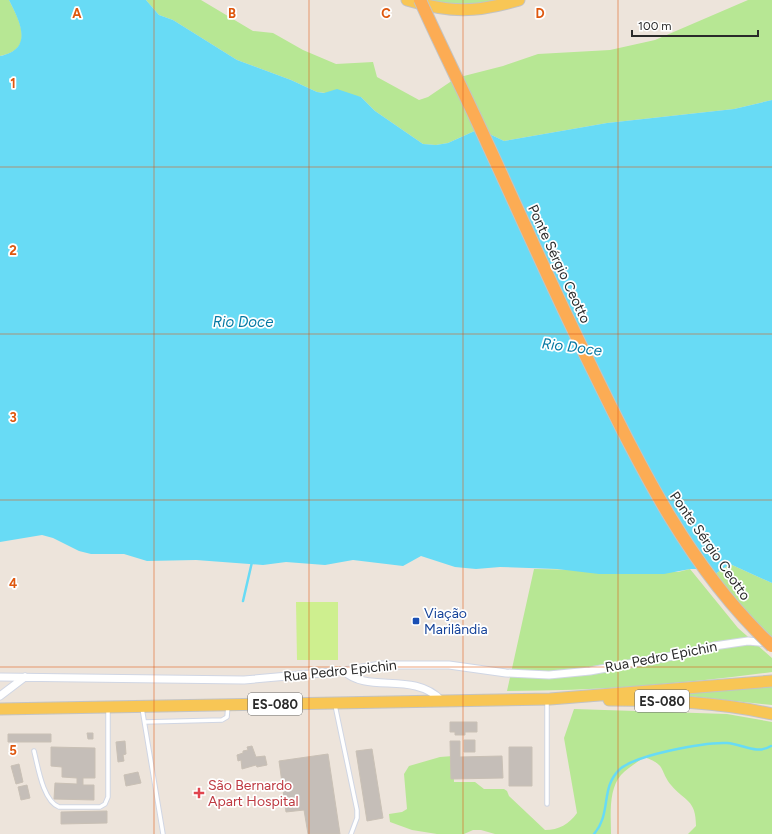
<svg xmlns="http://www.w3.org/2000/svg" width="772" height="834" font-family="Figtree,sans-serif">
<rect width="100%" height="100%" fill="#ede4db"/>
<!-- green -->
<path fill="#b7e794" d="M0,0H9C19,20 36,49 0,56Z
M146,0H201L253,31L273,33L303,50L336,64L373,62L377,77L419,100L428,97L456,78L503,66L538,54L610,50L655,40L748,0H772V100L734,109L607,123L504,141L479,129L448,143L436,145L423,144L375,111L361,97L317,92L291,80L237,60L173,20L159,15Z
M429,0H500L463,7L430,3Z
M730,564L772,583V637L735,600L715,574Z
M534,569L678,572L690,569L738,628L772,658V672C684,684 596,691 507,691Z
M772,686V705L671,694Z
M574,709L727,714L772,722V834H688L696,826C696,799 685,802 671,785C659,770 667,765 644,757C637,763 627,768 621,775C608,790 611,816 611,834H495L481,830H473L464,834H437L412,830L390,822L389,814L402,812L407,809L404,774L409,766L440,757L453,756L454,782H475L484,789H504L507,791L509,796L545,830C559,830 569,824 577,813L564,738Z"/>
<!-- pitch -->
<path fill="#ceef8f" d="M296,602H338V660H297Z"/>
<!-- water -->
<path fill="#68dbf5" d="M9,0H146L159,15L173,20L237,60L291,80L317,92L324,93L337,89L361,97L375,111L423,144L436,145L448,143L479,129L504,141L607,123L734,109L772,100V583L730,564L715,574L706,569H690L664,574H599L557,569L500,567L476,569L455,567L421,556L403,566L353,560L325,565L286,562L263,565L196,560L147,561L124,554H91L79,551L53,538L42,535L0,542V56C35,49 19,20 9,0Z"/>
<g fill="none" stroke-linecap="round" stroke-linejoin="round">
<!-- stream -->
<path stroke="#68dbf5" stroke-width="2.5" d="M243,601L252,562
M594,834C612,813 600,789 619,770C634,755 705,742 727,743C742,744 757,755 771,746"/>
</g>
<!-- building -->
<path fill="#c5beb8" stroke="#c9c0b5" d="M450,722H477V732H465V735H455V732H450Z
M87,733H93V739H88Z
M8,734H51V742H8Z
M464,740H475V752H464Z
M125,741L126,754L123,755L124,761L118,762L116,742Z
M450,741H460V757L502,756L503,778L451,779Z
M252,746L256,757L265,756L267,765L257,767L256,765L242,769L241,760L238,761L237,755L243,753V751L248,750L247,747Z
M51,747L95,748V778H83V785H94V800L54,799L55,783L77,784V778L62,777V767L51,766Z
M509,747H532V786H509Z
M372,749L383,818L367,821L356,751Z
M328,754L340,834H308L304,810L286,812L279,761Z
M19,764L23,782L16,784L11,766Z
M138,772L141,783L126,786L124,775Z
M27,785L30,798L21,800L18,787Z
M107,811V823L61,824V812Z"/>
<g fill="none" stroke-linecap="round" stroke-linejoin="round">
<defs>
<path id="service" d="M547,700V804
M335,705L357,810V818L351,834
M142,708L163,834
M145,722L222,720L227,717L228,706
M34,751C38,767 43,801 59,807H100L105,804L108,797V708"/>
<path id="minor" d="M344,671C368,694 413,671 441,700
M0,677L244,680L344,671L380,665H449L506,673L549,675L590,671L678,655L714,646L748,641L769,643
M0,696L25,677"/>
<path id="primary" d="M407,0C451,13 475,13 519,0
M609,700C664,700 718,702 772,714
M0,709L550,699L772,681"/>
</defs>
<!-- service casing -->
<use href="#service" stroke="#d0d6e4" stroke-width="5.5"/>
<!-- minor casing -->
<use href="#minor" stroke="#d0d6e4" stroke-width="9"/>
<!-- primary casing -->
<use href="#primary" stroke="#c3c3c3" stroke-width="13"/>
<!-- service -->
<use href="#service" stroke="#fff" stroke-width="3.5"/>
<!-- minor -->
<use href="#minor" stroke="#fff" stroke-width="7"/>
<!-- primary -->
<use href="#primary" stroke="#f8c655" stroke-width="11"/>
<defs>
<path id="trunk-bridge" d="M420,0C442,49 466,96 488,145C520,214 551,285 585,354C636,458 686,566 772,646"/>
</defs>
<!-- trunk-bridge casing -->
<use href="#trunk-bridge" stroke="#c3c3c3" stroke-width="14" stroke-linecap="butt"/>
<!-- trunk-bridge -->
<use href="#trunk-bridge" stroke="#fcac54" stroke-width="12"/>
</g>
<!-- grid -->
<path fill="none" stroke="#de570e" stroke-width="1" stroke-opacity="0.55" d="M154,0V834M309,0V834M463,0V834M618,0V834M0,167H772M0,334H772M0,500H772M0,667H772"/>
<!-- markers -->
<rect fill="#1a4fb4" stroke="#fff" stroke-width="1.5" x="412" y="617" width="8" height="8" rx="2"/>
<path fill="#e0444e" stroke="#fff" stroke-width="1.5" d="M197 787h4v4h4v4h-4v4h-4v-4h-4v-4h4z"/>
<g text-anchor="middle" dominant-baseline="central" stroke-width="3.5" stroke-linejoin="round" paint-order="stroke">
<!-- shield labels -->
<g fill="#fff" stroke="#6a6a6a" stroke-width="1">
<rect x="635" y="690" width="54" height="22" rx="3"/>
<rect x="248" y="693" width="54" height="22" rx="3"/>
</g>
<g font-size="13" font-weight="bold" fill="#2a2a2a">
<text x="662" y="701">ES-080</text>
<text x="275" y="704">ES-080</text>
</g>
<!-- street labels -->
<g font-size="14" fill="#2a2a2a" stroke="#fff">
<text transform="translate(559 264) rotate(65)">Ponte Sérgio Ceotto</text>
<text transform="translate(710 546) rotate(55)">Ponte Sérgio Ceotto</text>
<text transform="translate(661 657) rotate(-11)">Rua Pedro Epichin</text>
<text transform="translate(340 671) rotate(-6)">Rua Pedro Epichin</text>
</g>
<!-- transit labels -->
<g font-size="14" fill="#164399" stroke="#fff" text-anchor="start">
<text x="424" y="613">Viação<tspan x="424" dy="16">Marilândia</tspan></text>
</g>
<!-- health labels -->
<g font-size="14" fill="#be3a42" stroke="#fff" text-anchor="start">
<text x="208" y="785">São Bernardo<tspan x="208" dy="16">Apart Hospital</tspan></text>
</g>
<!-- water labels -->
<g font-size="15" font-style="italic" fill="#0679a3" stroke="#fff">
<text x="243" y="322">Rio Doce</text>
<text transform="translate(572 347) rotate(7)">Rio Doce</text>
</g>
</g>
<g font-size="13" text-anchor="middle" font-weight="bold" fill="#de570e" stroke="#fff" stroke-width="3.5" stroke-linejoin="round" paint-order="stroke">
<text x="77" y="18">A</text>
<text x="232" y="18">B</text>
<text x="386" y="18">C</text>
<text x="540" y="18">D</text>
<text x="13" y="88">1</text>
<text x="13" y="255">2</text>
<text x="13" y="422">3</text>
<text x="13" y="588">4</text>
<text x="13" y="755">5</text>
</g>
<!-- scale -->
<path d="M632 30v6h126v-6" fill="none" stroke="#2a2a2a" stroke-width="2"/>
<text x="638" y="30" font-size="12" fill="#2a2a2a" stroke="#ffffff" stroke-width="3" paint-order="stroke">100 m</text>
</svg>
